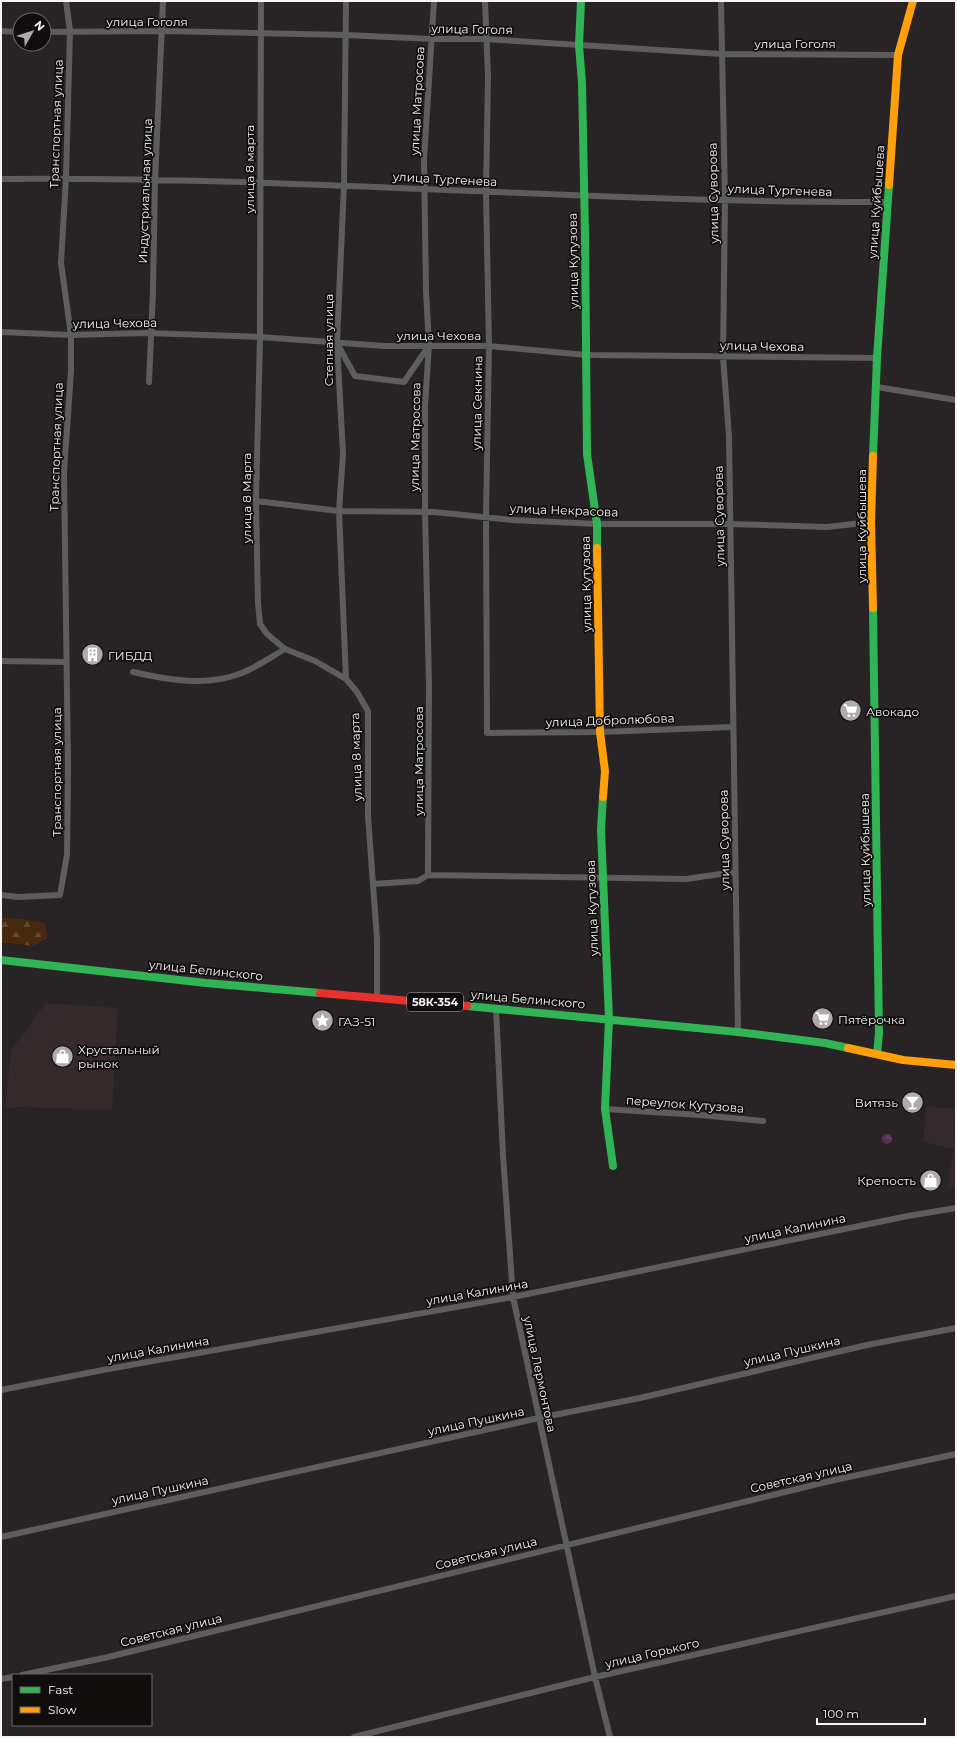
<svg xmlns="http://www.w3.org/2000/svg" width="957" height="1738" font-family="Montserrat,sans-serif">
<defs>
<pattern id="forest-firs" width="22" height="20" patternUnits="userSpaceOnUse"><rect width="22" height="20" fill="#48290e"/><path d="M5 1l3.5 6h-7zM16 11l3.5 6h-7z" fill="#634832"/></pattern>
<pattern id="water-ripples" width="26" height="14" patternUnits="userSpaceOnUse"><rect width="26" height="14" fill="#5f2e61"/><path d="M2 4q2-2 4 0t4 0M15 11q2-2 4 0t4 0" fill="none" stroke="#774d78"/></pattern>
</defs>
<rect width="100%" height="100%" fill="#282324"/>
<!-- built -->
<path fill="#36292b" d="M46,1003L118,1008L112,1110L21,1107L5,1108L11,1050Z
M926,1106L956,1109V1187L947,1188L954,1149L923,1142Z"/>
<!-- forest -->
<path fill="url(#forest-firs)" d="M1,918L22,919L45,923L47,938L33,946L1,942Z"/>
<!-- water -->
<path fill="url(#water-ripples)" d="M882 1139a5 5 0 1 1 10 0a5 5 0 1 1-10 0Z"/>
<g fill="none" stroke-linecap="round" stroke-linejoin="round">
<!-- street -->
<path stroke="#5e5d5e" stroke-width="6" d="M261,1L260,337L256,501L258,603L260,624L267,634L285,649
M485,1L488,76L486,192L489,346L486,516L487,733L600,732L733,727
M721,1L725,199L723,357L729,436L738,1032
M1,31L20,32
M44,32L163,31L346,35L432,39H485L722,54L898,55
M1,179C297,176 592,203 887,202
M1,332L71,335L147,333L260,337L384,346H489L587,355L877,358
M338,345L355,376L404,382L428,347
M149,382L153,291L155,180L163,1
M877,387L956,400
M256,501L339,511L434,512L512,520L597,524H730L827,527L871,522
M1,661L66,662
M133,672C168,680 207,687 242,673C257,667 271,657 285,649L315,661L346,679L357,692L368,711V816L377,939V997
M346,679L339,511L343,454L337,342L344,185L346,1
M428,875L429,685L425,512V406L429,345L426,291L424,159L434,1
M428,875L686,879L735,872
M373,884L418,881L428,875
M1,895L18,897L60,895L67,855L68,767L64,472L71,371V335L61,263L66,178L70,31L66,1
M496,1009L503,1155L513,1297L595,1677L610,1737
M605,1109L700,1115L763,1121
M1,1390L108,1369L513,1297L908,1216L956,1208
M1,1537L539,1418L640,1398L867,1345L956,1328
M22,1675L104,1658L830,1481L956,1454
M1,1679L13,1677
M354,1737L595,1677L956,1596"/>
<!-- fast -->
<path stroke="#30b455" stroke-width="8" d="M581,1L579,45L582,83L585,233L587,454L597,524V548
M873,456L877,358L889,185
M873,608L879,1033L877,1054
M603,797L601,830L609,1019L605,1109L613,1166
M1,960L206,983L320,993
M467,1006L738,1032L825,1043L848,1048"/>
<!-- slow -->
<path stroke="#ff9f0a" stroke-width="8" d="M889,185L898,55L913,1
M597,548L600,732L605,771L603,797
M873,608L871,522L873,456
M848,1048L903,1060L956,1065"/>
<!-- jam -->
<path stroke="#e5322d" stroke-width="8" d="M320,993L467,1006"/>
</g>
<!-- icons -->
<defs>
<symbol id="building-disc" viewBox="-11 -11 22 22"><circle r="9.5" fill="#afaaab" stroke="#100d0d"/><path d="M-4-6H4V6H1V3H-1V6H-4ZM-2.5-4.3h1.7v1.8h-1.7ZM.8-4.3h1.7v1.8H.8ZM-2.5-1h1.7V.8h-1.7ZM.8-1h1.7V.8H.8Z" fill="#fff"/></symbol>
<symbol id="supermarket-disc" viewBox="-11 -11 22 22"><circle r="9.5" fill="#afaaab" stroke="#100d0d"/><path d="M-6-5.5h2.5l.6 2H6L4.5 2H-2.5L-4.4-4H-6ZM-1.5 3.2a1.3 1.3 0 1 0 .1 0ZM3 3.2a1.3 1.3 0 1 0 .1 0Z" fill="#fff"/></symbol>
<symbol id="sight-disc" viewBox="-11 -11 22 22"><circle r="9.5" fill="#afaaab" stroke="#100d0d"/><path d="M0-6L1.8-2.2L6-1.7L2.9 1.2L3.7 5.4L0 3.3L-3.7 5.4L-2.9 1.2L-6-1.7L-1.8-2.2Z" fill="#fff"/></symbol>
<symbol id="shop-disc" viewBox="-11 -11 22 22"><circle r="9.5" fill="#afaaab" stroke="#100d0d"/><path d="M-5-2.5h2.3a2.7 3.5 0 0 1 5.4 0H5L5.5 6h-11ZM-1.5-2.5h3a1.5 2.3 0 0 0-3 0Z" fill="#fff"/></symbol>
<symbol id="bar-disc" viewBox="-11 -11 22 22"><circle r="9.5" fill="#afaaab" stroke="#100d0d"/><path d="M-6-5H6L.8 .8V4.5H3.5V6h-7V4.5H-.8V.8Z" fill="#fff"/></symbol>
</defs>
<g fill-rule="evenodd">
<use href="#building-disc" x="80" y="642" width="25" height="25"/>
<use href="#supermarket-disc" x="838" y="698" width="25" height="25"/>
<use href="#supermarket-disc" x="810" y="1006" width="25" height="25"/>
<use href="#sight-disc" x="310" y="1008" width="25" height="25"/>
<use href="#shop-disc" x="50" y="1044" width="25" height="25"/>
<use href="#bar-disc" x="900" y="1090" width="25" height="25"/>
<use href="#shop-disc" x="918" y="1168" width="25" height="25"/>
</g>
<g text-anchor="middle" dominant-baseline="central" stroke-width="3.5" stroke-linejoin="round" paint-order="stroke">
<!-- shield labels -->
<rect fill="#100d0d" stroke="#b2aeaf" stroke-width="1" x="407" y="993" width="56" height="18" rx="3"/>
<g font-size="11" font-weight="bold" fill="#f8f3f4">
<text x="435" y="1002">58К-354</text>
</g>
<!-- street labels -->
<g font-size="12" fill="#f8f3f4" stroke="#100d0d">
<text x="147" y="21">улица Гоголя</text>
<text transform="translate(472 29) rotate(1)">улица Гоголя</text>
<text x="795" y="43">улица Гоголя</text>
<text transform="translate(417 101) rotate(-87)">улица Матросова</text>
<text transform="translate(56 124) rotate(-88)">Транспортная улица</text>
<text transform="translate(249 169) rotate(-90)">улица 8 марта</text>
<text transform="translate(445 179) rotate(3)">улица Тургенева</text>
<text transform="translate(780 190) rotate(2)">улица Тургенева</text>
<text transform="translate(145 191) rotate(-88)">Индустриальная улица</text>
<text transform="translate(713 193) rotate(-91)">улица Суворова</text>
<text transform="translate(876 202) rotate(-86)">улица Куйбышева</text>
<text transform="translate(573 261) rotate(-91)">улица Кутузова</text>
<text transform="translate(115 323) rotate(-1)">улица Чехова</text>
<text x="439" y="335">улица Чехова</text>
<text transform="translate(328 340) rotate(-90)">Степная улица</text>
<text transform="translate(762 346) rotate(1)">улица Чехова</text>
<text transform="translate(477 403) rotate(-89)">улица Секнина</text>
<text transform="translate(415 437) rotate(-89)">улица Матросова</text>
<text transform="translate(56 447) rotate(-88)">Транспортная улица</text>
<text transform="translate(246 498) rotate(-90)">улица 8 Марта</text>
<text transform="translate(564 510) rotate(2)">улица Некрасова</text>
<text transform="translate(719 516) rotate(-91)">улица Суворова</text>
<text transform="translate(861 526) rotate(-90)">улица Куйбышева</text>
<text transform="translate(586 584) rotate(-91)">улица Кутузова</text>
<text transform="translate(610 720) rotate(-2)">улица Добролюбова</text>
<text transform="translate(356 757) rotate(-92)">улица 8 марта</text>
<text transform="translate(418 761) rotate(-90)">улица Матросова</text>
<text transform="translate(56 772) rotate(-90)">Транспортная улица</text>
<text transform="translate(724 840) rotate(-91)">улица Суворова</text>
<text transform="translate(865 850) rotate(-91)">улица Куйбышева</text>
<text transform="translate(592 908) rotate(-92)">улица Кутузова</text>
<text transform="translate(206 970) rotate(6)">улица Белинского</text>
<text transform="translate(528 999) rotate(5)">улица Белинского</text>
<text transform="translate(685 1104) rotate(4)">переулок Кутузова</text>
<text transform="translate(795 1228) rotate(-12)">улица Калинина</text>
<text transform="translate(477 1292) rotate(-10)">улица Калинина</text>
<text transform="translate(158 1349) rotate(-10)">улица Калинина</text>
<text transform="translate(792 1351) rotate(-13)">улица Пушкина</text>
<text transform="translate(540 1374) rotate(78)">улица Лермонтова</text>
<text transform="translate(476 1421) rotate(-12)">улица Пушкина</text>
<text transform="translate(801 1477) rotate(-13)">Советская улица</text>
<text transform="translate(160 1490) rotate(-12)">улица Пушкина</text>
<text transform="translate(486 1553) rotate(-14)">Советская улица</text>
<text transform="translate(171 1630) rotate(-14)">Советская улица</text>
<text transform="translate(652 1653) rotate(-13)">улица Горького</text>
</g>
<!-- poi labels -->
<g font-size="12" fill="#f8f3f4" stroke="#100d0d" text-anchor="start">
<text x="108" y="655">ГИБДД</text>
<text x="866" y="711">Авокадо</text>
<text x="838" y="1019">Пятёрочка</text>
<text x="338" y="1021">ГАЗ-51</text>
<text x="78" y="1049">Хрустальный<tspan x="78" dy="14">рынок</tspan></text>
<text x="898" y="1102" text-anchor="end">Витязь</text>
<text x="916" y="1180" text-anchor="end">Крепость</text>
</g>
</g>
<!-- border -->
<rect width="957" height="1738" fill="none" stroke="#f8f3f4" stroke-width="4"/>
<!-- legend -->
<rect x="12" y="1674" width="140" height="52" fill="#100d0d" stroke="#6d6969"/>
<rect x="20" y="1687" width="20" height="6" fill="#30b455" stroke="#6d6969"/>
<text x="48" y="1694" font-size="12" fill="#f8f3f4">Fast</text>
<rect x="20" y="1707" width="20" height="6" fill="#ff9f0a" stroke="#6d6969"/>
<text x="48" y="1714" font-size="12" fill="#f8f3f4">Slow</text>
<!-- north arrow -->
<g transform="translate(32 32) rotate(51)"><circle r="19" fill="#100d0d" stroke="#6d6969"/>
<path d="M0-3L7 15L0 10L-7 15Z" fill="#afaaab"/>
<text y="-6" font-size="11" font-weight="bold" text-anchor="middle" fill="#f8f3f4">N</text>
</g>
<!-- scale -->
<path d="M817 1718v6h108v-6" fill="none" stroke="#f8f3f4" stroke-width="2"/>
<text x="823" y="1718" font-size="12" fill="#f8f3f4" stroke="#100d0d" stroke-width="3" paint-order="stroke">100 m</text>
</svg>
